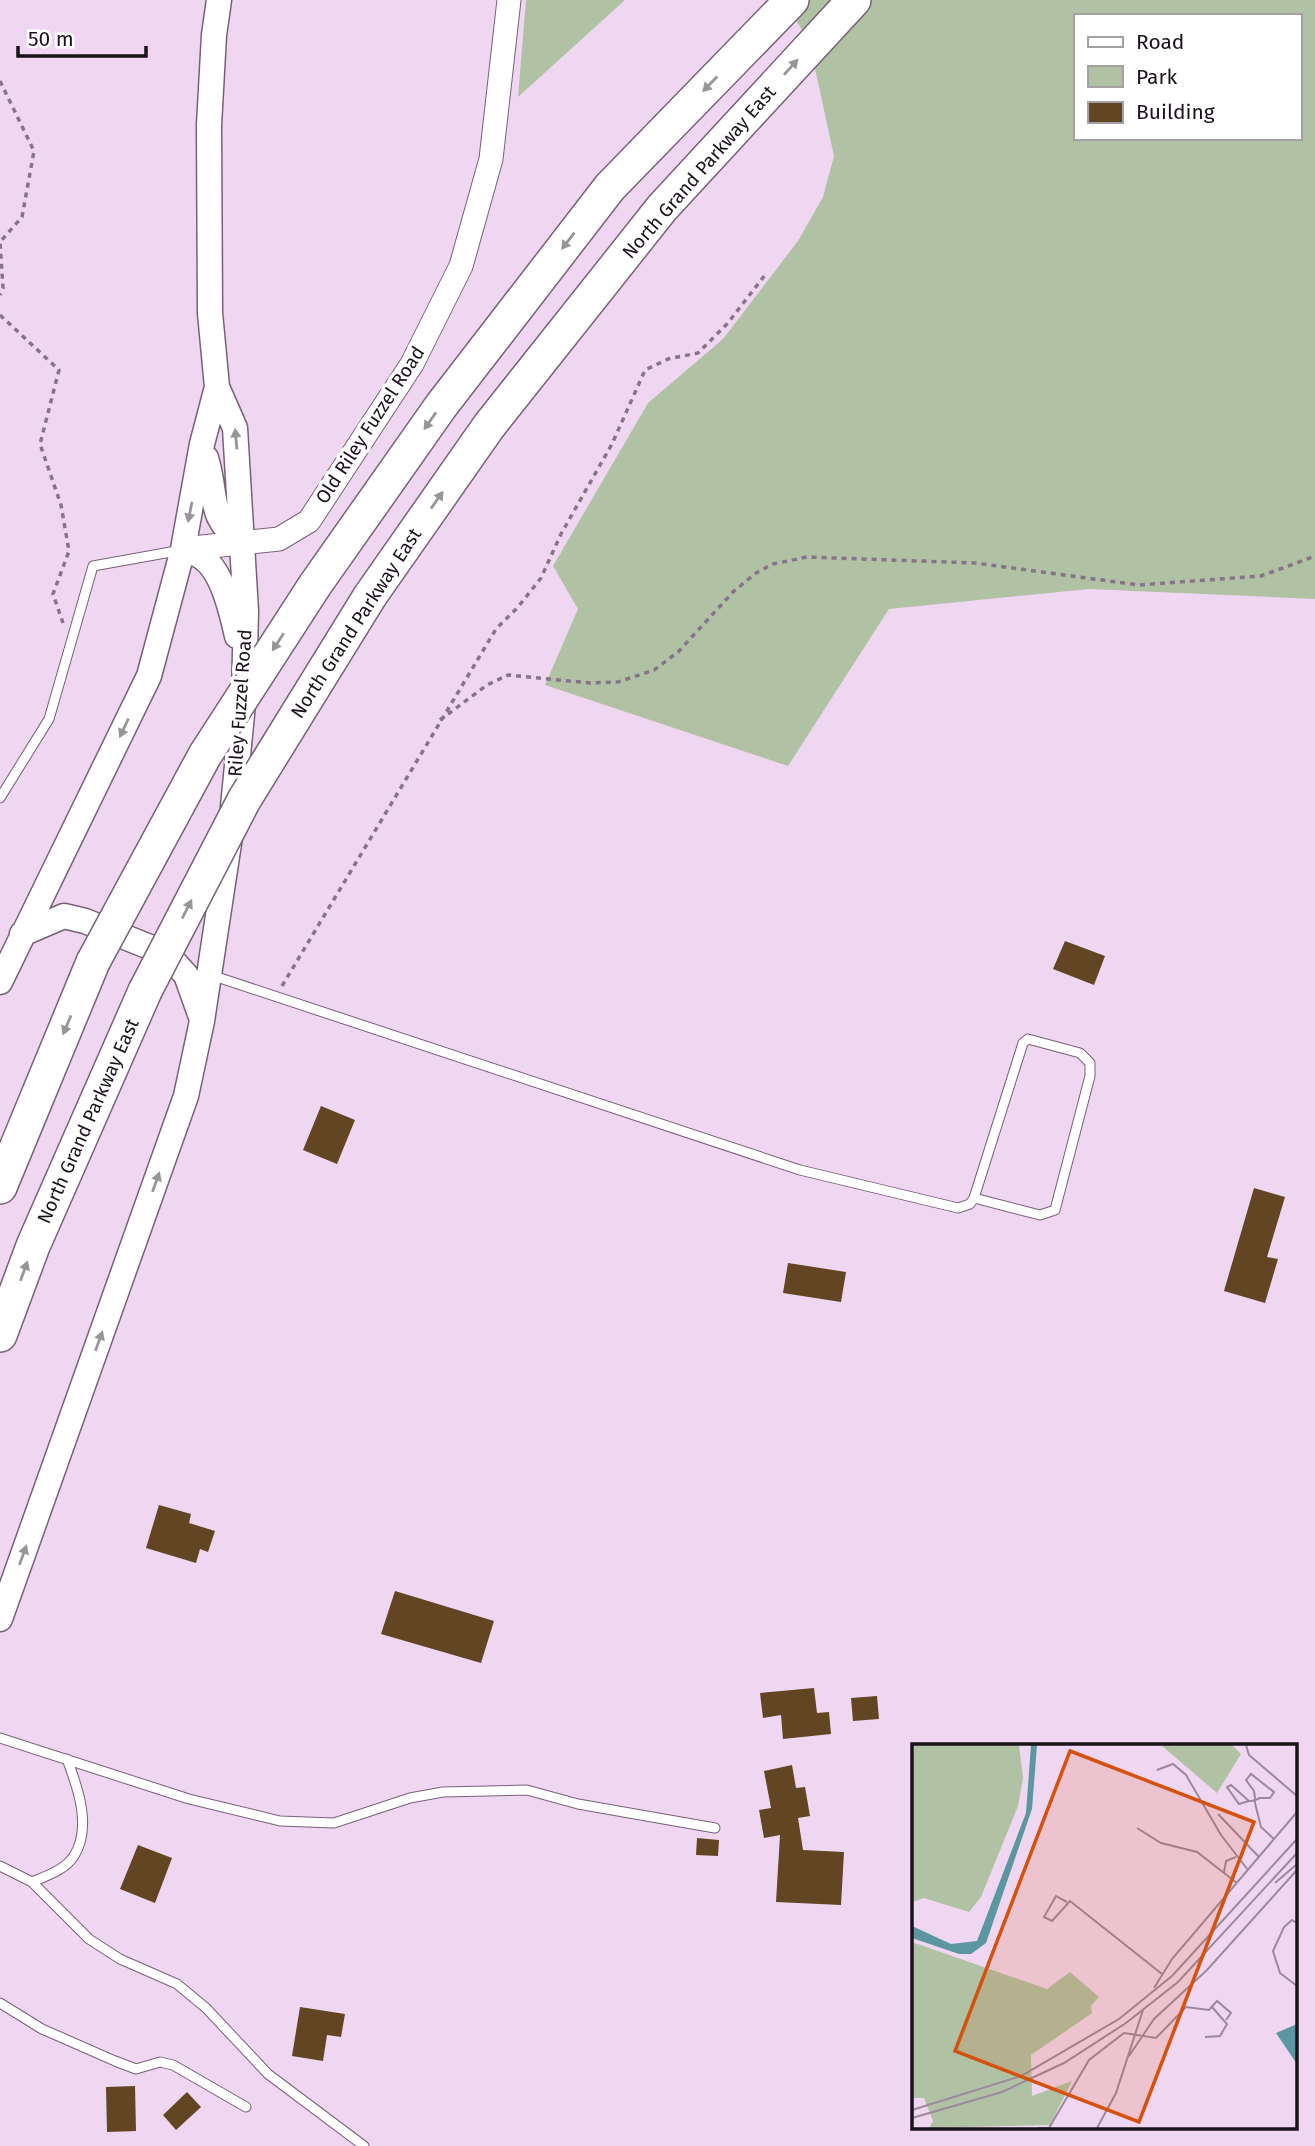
<svg xmlns="http://www.w3.org/2000/svg" width="1315" height="2146" font-family="'Fira Sans',sans-serif">
<rect width="100%" height="100%" fill="#f0d7f1"/>
<!-- green -->
<path fill="#b0c1a4" fill-rule="evenodd" d="M526,0H625L518,97Z
M783,0H1315V599L1089,589L889,609L788,766L545,685L578,609L553,566L648,403L723,339L798,241L823,197L834,156L809,41ZM1075,16H1299V138H1075Z"/>
<!-- building -->
<path fill="#624523" d="M1065,941L1105,956L1094,985L1053,969Z
M321,1106L355,1120L337,1164L303,1150Z
M1254,1188L1285,1197L1267,1257L1278,1259L1265,1303L1224,1291Z
M788,1263L846,1272L841,1302L783,1293Z
M159,1505L191,1514L189,1523L215,1531L208,1552L200,1549L196,1563L146,1548Z
M395,1591L494,1621L481,1663L381,1634Z
M814,1688L817,1713L829,1712L831,1734L783,1739L781,1715L763,1718L760,1693Z
M877,1696L879,1719L853,1721L851,1698Z
M792,1765L796,1788L805,1787L810,1816L798,1818L803,1850L844,1852L841,1905L776,1902L780,1835L764,1838L759,1810L771,1808L764,1771Z
M697,1838L719,1840L718,1856L696,1855Z
M138,1845L172,1858L155,1903L120,1889Z
M300,2007L345,2014L341,2037L327,2035L323,2061L292,2056Z
M135,2086L136,2131L107,2132L106,2087Z
M187,2092L201,2107L176,2130L163,2115Z"/>
<g fill="none" stroke-linecap="round" stroke-linejoin="round">
<defs>
<path id="service" d="M0,798L49,719L93,566L182,550
M211,975L800,1170L958,1208L970,1204L974,1198L1023,1043L1028,1039L1080,1053L1090,1063V1076L1055,1210L1040,1215L974,1198
M0,1738L189,1799L280,1821L334,1823L410,1798L443,1792L527,1790L578,1804L715,1828
M0,1866L32,1882L89,1939L120,1959L177,1984L206,2008L268,2074L364,2146
M32,1882C46,1876 65,1870 74,1856C92,1827 78,1788 67,1759
M0,2003L42,2029L115,2061L136,2069L160,2062L173,2065L246,2107"/>
<path id="tertiary" d="M183,549L279,539L309,521L412,364L461,266L491,159L509,0"/>
<path id="secondary" d="M206,458C218,497 206,516 243,544
M183,549C190,552 199,554 204,559C223,573 232,614 237,636
M22,934L64,916L85,921L167,954L186,975L201,1017
M0,982L149,676L183,549L202,444L217,387L210,313L209,125L214,35L219,0
M0,1619L186,1096L202,1021L230,837L244,694L246,611L235,428L217,387"/>
<path id="motorway" d="M315,585L441,406L610,187L792,0
M370,596L489,426L662,208L854,0
M0,1187L93,962
M0,1335L33,1246L145,991"/>
</defs>
<!-- service casing -->
<use href="#service" stroke="#776178" stroke-width="11"/>
<!-- tertiary casing -->
<use href="#tertiary" stroke="#776178" stroke-width="25"/>
<!-- secondary casing -->
<use href="#secondary" stroke="#776178" stroke-width="27"/>
<!-- motorway casing -->
<use href="#motorway" stroke="#776178" stroke-width="36"/>
<!-- path -->
<path stroke="#857586" stroke-width="3.5" stroke-dasharray="5 5" stroke-linecap="butt" d="M0,81L34,151L22,217L0,242L3,288L0,295
M0,315L59,370L40,444L61,505L69,551L53,594L63,623
M440,720L487,685L508,675L590,683L618,682L654,670L678,652L734,591L756,573L773,564L807,557L975,563L1139,585L1261,576L1315,556
M282,986L496,629L518,607L541,578L561,534L612,444L645,370L668,359L698,353L727,324L765,275"/>
<!-- service -->
<use href="#service" stroke="#fff" stroke-width="9"/>
<!-- tertiary -->
<use href="#tertiary" stroke="#fff" stroke-width="23"/>
<!-- secondary -->
<use href="#secondary" stroke="#fff" stroke-width="24"/>
<!-- motorway -->
<use href="#motorway" stroke="#fff" stroke-width="33"/>
<defs>
<path id="motorway-bridge" d="M93,962L205,755L315,585
M145,991L244,800L370,596"/>
</defs>
<!-- motorway-bridge casing -->
<use href="#motorway-bridge" stroke="#776178" stroke-width="36" stroke-linecap="butt"/>
<!-- motorway-bridge -->
<use href="#motorway-bridge" stroke="#fff" stroke-width="33"/>
</g>
<!-- one-way arrows -->
<defs><path id="oneway-solid" d="M-6-.8H1V-3.2L6.5 0L1 3.2V.8H-6Z" transform="scale(1.75)"/></defs>
<g fill="#989599">
<use href="#oneway-solid" transform="translate(791 67) rotate(-48)"/>
<use href="#oneway-solid" transform="translate(710 84) rotate(134)"/>
<use href="#oneway-solid" transform="translate(568 241) rotate(128)"/>
<use href="#oneway-solid" transform="translate(430 421) rotate(125)"/>
<use href="#oneway-solid" transform="translate(236 439) rotate(-95)"/>
<use href="#oneway-solid" transform="translate(437 500) rotate(-55)"/>
<use href="#oneway-solid" transform="translate(190 512) rotate(101)"/>
<use href="#oneway-solid" transform="translate(278 642) rotate(123)"/>
<use href="#oneway-solid" transform="translate(124 728) rotate(115)"/>
<use href="#oneway-solid" transform="translate(187 909) rotate(-63)"/>
<use href="#oneway-solid" transform="translate(67 1025) rotate(113)"/>
<use href="#oneway-solid" transform="translate(156 1182) rotate(-70)"/>
<use href="#oneway-solid" transform="translate(24 1271) rotate(-70)"/>
<use href="#oneway-solid" transform="translate(99 1341) rotate(-70)"/>
<use href="#oneway-solid" transform="translate(23 1555) rotate(-70)"/>
</g>
<g text-anchor="middle" dominant-baseline="central" stroke-width="7" stroke-linejoin="round" paint-order="stroke">
<!-- street labels -->
<g font-size="19" fill="#1b131c" stroke="#fff">
<text transform="translate(699 172) rotate(-49)">North Grand Parkway East</text>
<text transform="translate(370 425) rotate(-57)">Old Riley Fuzzel Road</text>
<text transform="translate(356 623) rotate(-57)">North Grand Parkway East</text>
<text transform="translate(240 703) rotate(-86)">Riley Fuzzel Road</text>
<text transform="translate(88 1121) rotate(-66)">North Grand Parkway East</text>
</g>
</g>
<!-- overview -->
<g transform="translate(912 1744)">
<rect width="385" height="385" fill="#f0d7f1"/>
<path d="M0,1H107L111,34L106,62L69,153L57,168L12,154L0,158ZM249,1H320L329,10L305,49ZM0,198L135,245L158,228L187,253L179,262L180,269L119,311L120,352L160,337L138,381L17,384L21,377L12,354H0Z" fill="#b0c1a4"/>
<path d="M119,1H125L120,65L74,199L59,210H47L0,194V182L39,200L65,197L114,69ZM385,280V320L364,289Z" fill="#5b96a1"/>
<path fill="none" stroke="#9b899c" stroke-width="2" d="M334,1L337,11L385,52M245,26L261,20L274,31L309,91L336,126M337,57L327,60L315,43L319,41L337,57H340L343,56L348,54H358L362,48L339,30L334,36L342,47L343,54V59L349,83L362,95M306,70L347,113M225,84L249,99L285,108L325,139M312,128L314,117L324,113M363,139L385,120M155,158L144,152L132,173L140,177L158,157L250,230M385,179L380,176L372,183L361,207L368,229L385,242M242,244L260,215L385,68M293,293L308,292L315,280L300,263M217,312L242,275L295,226L385,126M0,366L109,332L207,275L260,232L385,95M0,374L90,348L152,319L214,279L266,238L385,109M126,384H137L177,316L212,289L244,294L274,263L297,266L305,257L319,269L314,276M185,384L204,349L231,266"/>
<path fill="#d4520e" fill-opacity="0.15" stroke="#d4520e" stroke-width="3.5" d="M158,7L342,78L227,378L43,307Z"/>
<rect width="385" height="385" fill="none" stroke="#1b131c" stroke-width="3.5"/>
</g>
<!-- legend -->
<rect x="1074" y="14" width="228" height="126" fill="#ffffff" stroke="#a4a1a4" stroke-width="2"/>
<rect x="1088" y="37" width="35" height="10" fill="#ffffff" stroke="#a4a1a4" stroke-width="2"/>
<text x="1136" y="49" font-size="21" fill="#1b131c">Road</text>
<rect x="1088" y="66" width="35" height="21" fill="#b0c1a4" stroke="#a4a1a4" stroke-width="2"/>
<text x="1136" y="84" font-size="21" fill="#1b131c">Park</text>
<rect x="1088" y="102" width="35" height="21" fill="#624523" stroke="#a4a1a4" stroke-width="2"/>
<text x="1136" y="119" font-size="21" fill="#1b131c">Building</text>
<!-- scale -->
<path d="M18 46v10h128v-10" fill="none" stroke="#1b131c" stroke-width="3.5"/>
<text x="28" y="46" font-size="21" fill="#1b131c" stroke="#ffffff" stroke-width="5" paint-order="stroke">50 m</text>
</svg>
